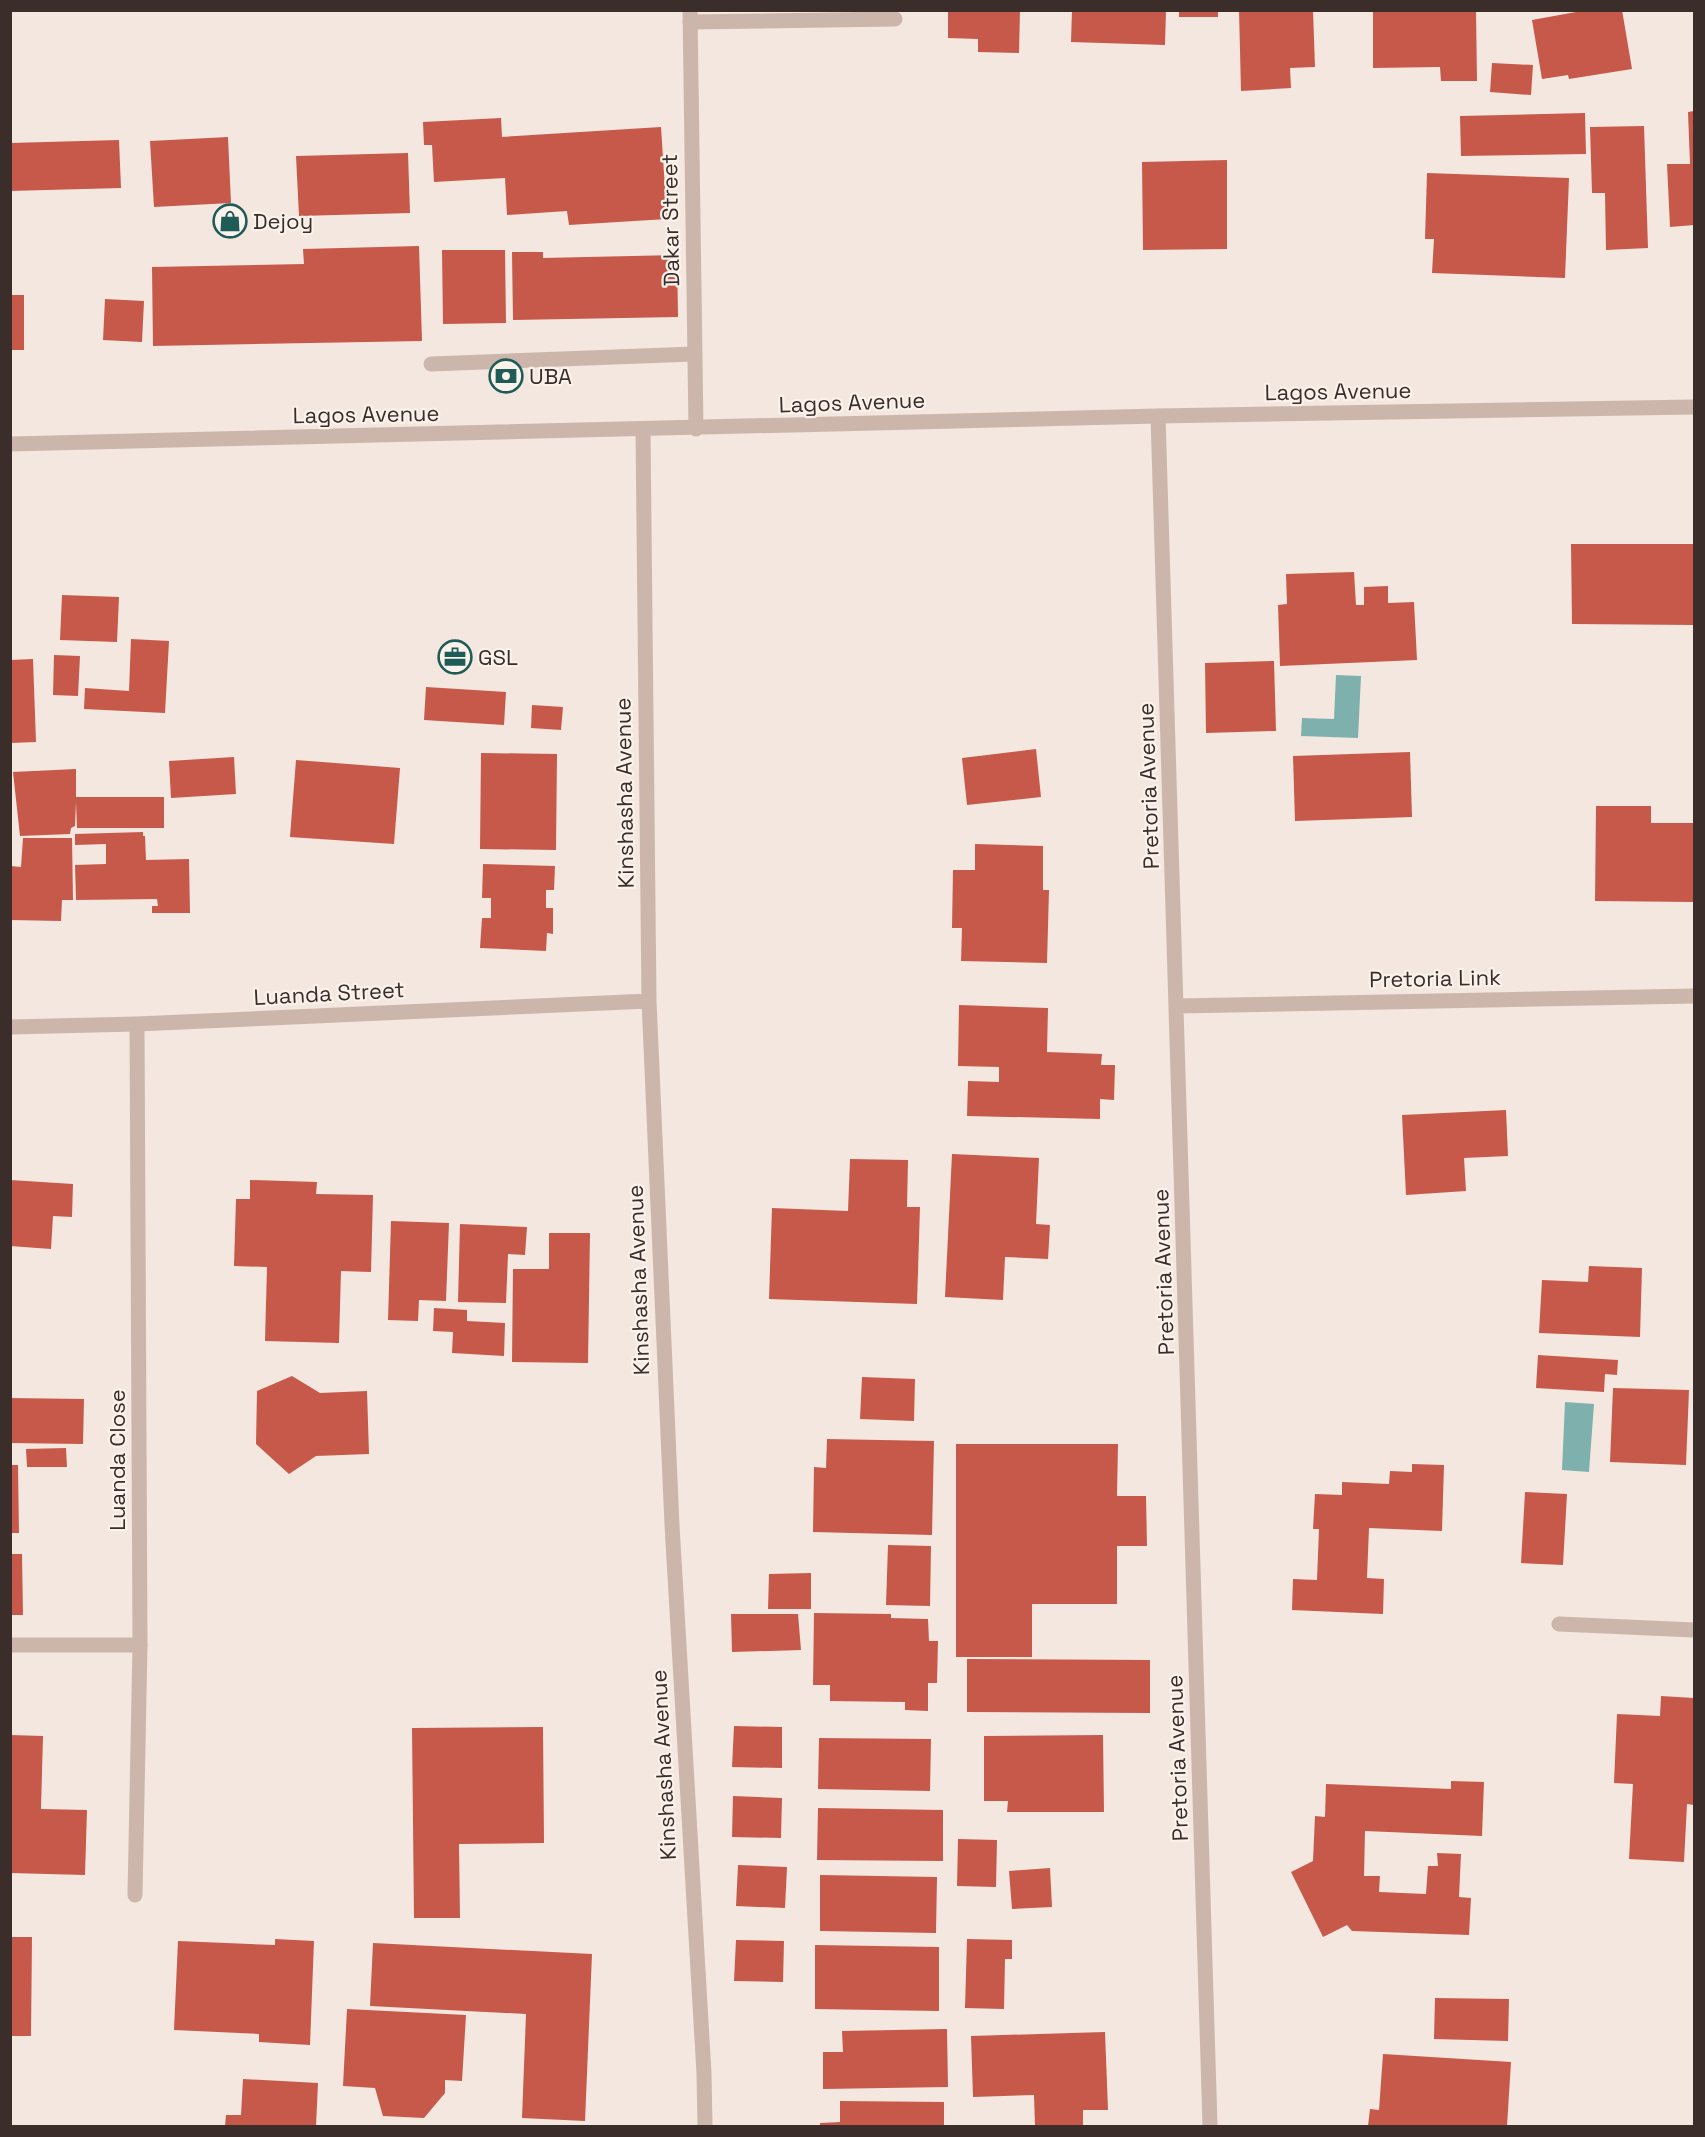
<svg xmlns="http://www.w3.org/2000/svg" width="1705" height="2137" font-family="'Space Grotesk',sans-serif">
<rect width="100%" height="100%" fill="#f3e7df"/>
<!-- water -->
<path fill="#7eb1ad" d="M1336,675L1361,676L1358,738L1301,736L1302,718L1334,719Z
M1565,1402L1594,1404L1589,1472L1562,1470Z"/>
<!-- building -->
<path fill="#c7594a" d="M948,10H1020L1019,53L978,52V39L948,38Z
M1072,10H1166L1165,45L1071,42Z
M1179,10H1218V17H1179Z
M1239,10H1313L1315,67L1290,68L1291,88L1241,91Z
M1373,10H1476L1477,81H1441L1440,67L1373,68Z
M1587,10H1622L1632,69L1569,79L1568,75L1542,79L1532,20Z
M1492,63L1533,65L1531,95L1490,92Z
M1694,111V225L1670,227L1667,164H1690L1688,112Z
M1585,113L1586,154L1461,156L1460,116Z
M501,118L502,137L661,127L667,219L569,225L567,211L507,215L505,178L434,182L432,145H424L423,122Z
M1644,126L1648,248L1606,250L1605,193H1592L1590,127Z
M228,137L231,203L154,207L150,141Z
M119,140L121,188L10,191V143Z
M408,153L410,213L299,216L296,156Z
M1227,160V249L1143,250L1142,162Z
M1427,173L1569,178L1565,278L1432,273L1434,239H1425Z
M419,246L422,341L153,346L152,267L304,264L303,249Z
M442,250H505L506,323L443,324Z
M512,252H543V258L677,255L678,317L513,320Z
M10,295H24V350H10Z
M105,299L144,301L142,342L103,340Z
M1571,544H1694V625L1572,624Z
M1354,572L1356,605H1364V587L1388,586V603L1414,602L1417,660L1280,666L1278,605L1287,604L1286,574Z
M62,595L119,597L117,642L60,640Z
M131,639L169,641L165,713L84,709L85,688L129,691Z
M54,655L80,656L78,696L53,695Z
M33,659L36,742L10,743V660Z
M1274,661L1276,731L1206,733L1205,663Z
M426,687L506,692L504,725L424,720Z
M532,705L563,707L561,730L531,728Z
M1036,749L1041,797L967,805L962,758Z
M1410,752L1412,817L1295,821L1293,756Z
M481,753L557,754L556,850L480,849Z
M234,757L236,794L171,798L169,761Z
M296,760L400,768L394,844L290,837Z
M76,769V797H164V828H77L76,802L75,826L71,828L70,834L20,836L13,772Z
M1596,806H1651V823H1694V902L1595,901Z
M143,832V836H145L146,860L189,859L190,913H152V906H158L157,899L76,900L75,865L106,864V844L75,845V834Z
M23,838H72L73,900H62L61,921L10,920V866L21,867Z
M975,844L1043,846V890H1049L1047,963L961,961L962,928H952L953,870H975Z
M483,864L555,866L554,890H546V908H553V934L547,933L546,951L480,948L482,918H491V898H482Z
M959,1005L1048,1008L1047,1052L1102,1054L1101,1065H1115L1114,1100L1100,1099V1119L967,1116L968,1081L999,1082V1067L958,1066Z
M1506,1110L1508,1156L1464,1158L1466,1191L1406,1195L1402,1115Z
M952,1154L1039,1158L1036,1224L1050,1225L1048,1259L1005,1257L1003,1300L945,1297Z
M850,1159L908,1160L907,1207H920L917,1304L769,1299L772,1208L848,1211Z
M10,1180L73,1184L72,1217L53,1216L51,1249L10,1246Z
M250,1180L317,1182L316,1194L373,1195L371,1272L341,1271L339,1343L265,1341L267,1267L234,1266L236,1199H250Z
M391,1221L449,1223L446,1301L419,1300L418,1321L388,1320Z
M460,1224L527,1227L525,1255L508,1254L506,1303L458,1302Z
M549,1233H590L588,1363L512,1362L513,1269H549Z
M1589,1266L1642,1268L1640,1337L1539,1333L1542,1280L1588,1282Z
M434,1308L467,1310V1321L505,1323L504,1356L452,1353L453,1332L433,1331Z
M1538,1355L1618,1360L1617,1375L1605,1374L1604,1392L1536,1388Z
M292,1376L320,1393L367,1391L369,1454L316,1456L289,1474L256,1444L257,1391Z
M862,1377L915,1379L914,1421L860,1419Z
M1613,1388L1689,1390L1686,1465L1610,1462Z
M10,1398L84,1399L83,1444L10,1443Z
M827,1439L934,1441L932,1535L813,1532L814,1467L826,1468Z
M956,1444H1118L1117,1496H1146L1147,1546H1117V1604H1032V1657H956Z
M66,1448L67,1467H27L26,1449Z
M1412,1464L1444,1465L1442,1531L1369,1528L1367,1578L1384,1579L1383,1614L1292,1610L1293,1579L1317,1580L1319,1529H1313L1315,1494L1342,1495V1482L1389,1484L1390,1471L1412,1472Z
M10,1465H18L19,1533H10Z
M1525,1492L1567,1494L1563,1565L1521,1563Z
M888,1545L931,1546L930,1606L886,1605Z
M10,1554H22L23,1615H10Z
M811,1573V1609H768L769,1574Z
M814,1613L891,1614V1618L928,1619L929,1641H938L937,1683H928V1711L905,1710V1702L830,1701V1685H813Z
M731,1614H798L801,1650L732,1652Z
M967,1659L1150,1660V1713L967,1712Z
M1661,1696L1694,1698V1805L1687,1804L1684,1862L1629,1859L1633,1784L1614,1783L1617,1714L1660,1716Z
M734,1726L782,1727V1768L732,1767Z
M543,1727L544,1843L459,1844L460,1918H414L412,1728Z
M10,1735L43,1736L41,1809L87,1810L85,1875L10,1873Z
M1103,1735L1104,1812H1007L1008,1801H984V1736Z
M819,1738L931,1739L930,1791L818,1789Z
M1451,1781L1484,1782L1482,1836L1365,1831L1364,1876H1380L1379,1892L1426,1894L1428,1866H1438L1437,1853L1461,1854L1459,1897L1471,1898L1469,1935L1352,1931L1347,1925L1323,1937L1291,1872L1313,1861L1315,1816L1325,1817L1326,1784L1451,1789Z
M733,1796L782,1798L781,1838L732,1837Z
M818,1808L943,1810V1861L817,1860Z
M958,1839L997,1840L996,1887L957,1886Z
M738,1865L787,1867L785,1908L736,1906Z
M1050,1868L1052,1907L1012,1909L1009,1871Z
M820,1875L937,1877L936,1933L820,1931Z
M10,1937H32L31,2036H10Z
M275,1939L314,1941L310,2045L259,2042V2034L174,2030L178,1941L275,1945Z
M967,1939L1012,1940V1959H1005L1004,2009L965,2008Z
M736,1940L784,1941L783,1982L734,1981Z
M373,1943L592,1954L585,2121L522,2118L526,2014L370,2006Z
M815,1945L939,1947V2011L815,2009Z
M1435,1998L1509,1999L1508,2041L1434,2039Z
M347,2009L466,2015L462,2081L445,2080V2093L424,2118L383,2116L375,2088L343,2086Z
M947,2029L948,2087L823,2089V2052H843L842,2031Z
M1105,2032L1108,2110H1083V2126H1035L1034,2095L973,2097L971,2036Z
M1383,2054L1511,2062L1507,2126H1368L1370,2109L1379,2110Z
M243,2079L318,2083L316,2126H225L226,2115H241Z
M840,2101L944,2102V2126H820V2123L840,2122Z"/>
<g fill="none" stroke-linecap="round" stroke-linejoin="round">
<!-- service -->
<path stroke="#ccb6ab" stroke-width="15" d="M690,22L895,19
M431,364L694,354
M10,1645H140"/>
<!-- minor -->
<path stroke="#ccb6ab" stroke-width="15" d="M690,10L696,429
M1158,416L1210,2126
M643,430L649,1001L672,1525L704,2073L705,2126
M1177,1006L1694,996
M10,1027L137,1024L649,1001
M1559,1624L1694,1630
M135,1895L140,1645L137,1024"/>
<!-- tertiary -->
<path stroke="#ccb6ab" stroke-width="15" d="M10,444L1158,416L1694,407"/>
</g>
<!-- icons -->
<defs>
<symbol id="shop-ring" viewBox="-11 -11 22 22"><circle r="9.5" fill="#fbf2ec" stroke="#1f5c58" stroke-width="1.5"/><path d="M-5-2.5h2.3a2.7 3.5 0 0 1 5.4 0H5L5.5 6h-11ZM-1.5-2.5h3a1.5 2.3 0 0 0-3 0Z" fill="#1f5c58"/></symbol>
<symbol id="bank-ring" viewBox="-11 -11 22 22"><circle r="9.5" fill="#fbf2ec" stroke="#1f5c58" stroke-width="1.5"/><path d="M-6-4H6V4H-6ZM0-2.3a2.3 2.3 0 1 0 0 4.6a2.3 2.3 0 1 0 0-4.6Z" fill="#1f5c58"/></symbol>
<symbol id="office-ring" viewBox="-11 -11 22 22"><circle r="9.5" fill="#fbf2ec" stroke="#1f5c58" stroke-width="1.5"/><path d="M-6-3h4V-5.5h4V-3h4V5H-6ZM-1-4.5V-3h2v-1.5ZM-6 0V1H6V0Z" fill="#1f5c58"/></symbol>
</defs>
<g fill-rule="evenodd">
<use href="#shop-ring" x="211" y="202" width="38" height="38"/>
<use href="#bank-ring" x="487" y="357" width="38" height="38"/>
<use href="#office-ring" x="436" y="638" width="38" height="38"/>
</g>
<g text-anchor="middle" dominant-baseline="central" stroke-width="4.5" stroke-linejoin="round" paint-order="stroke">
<!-- street labels -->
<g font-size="22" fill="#3a2d2a" stroke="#fbf2ec">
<text transform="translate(670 220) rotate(-91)">Dakar Street</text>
<text transform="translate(1338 391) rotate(-1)">Lagos Avenue</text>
<text transform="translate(852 402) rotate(-2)">Lagos Avenue</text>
<text transform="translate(366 414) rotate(-1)">Lagos Avenue</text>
<text transform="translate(1148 786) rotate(-92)">Pretoria Avenue</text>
<text transform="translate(624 793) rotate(-91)">Kinshasha Avenue</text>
<text transform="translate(1435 978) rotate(-1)">Pretoria Link</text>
<text transform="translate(329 993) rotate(-3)">Luanda Street</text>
<text transform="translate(1163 1272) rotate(-92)">Pretoria Avenue</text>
<text transform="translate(638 1280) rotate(-92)">Kinshasha Avenue</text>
<text transform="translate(117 1460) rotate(-90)">Luanda Close</text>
<text transform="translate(1177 1758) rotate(-92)">Pretoria Avenue</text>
<text transform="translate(663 1765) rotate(-93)">Kinshasha Avenue</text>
</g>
<!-- poi labels -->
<g font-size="22" fill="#3a2d2a" stroke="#fbf2ec" text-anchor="start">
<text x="253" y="221">Dejoy</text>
<text x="529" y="376">UBA</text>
<text x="478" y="657">GSL</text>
</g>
</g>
<!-- border -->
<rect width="1705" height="2137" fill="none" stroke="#3a2d2a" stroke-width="24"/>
</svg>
